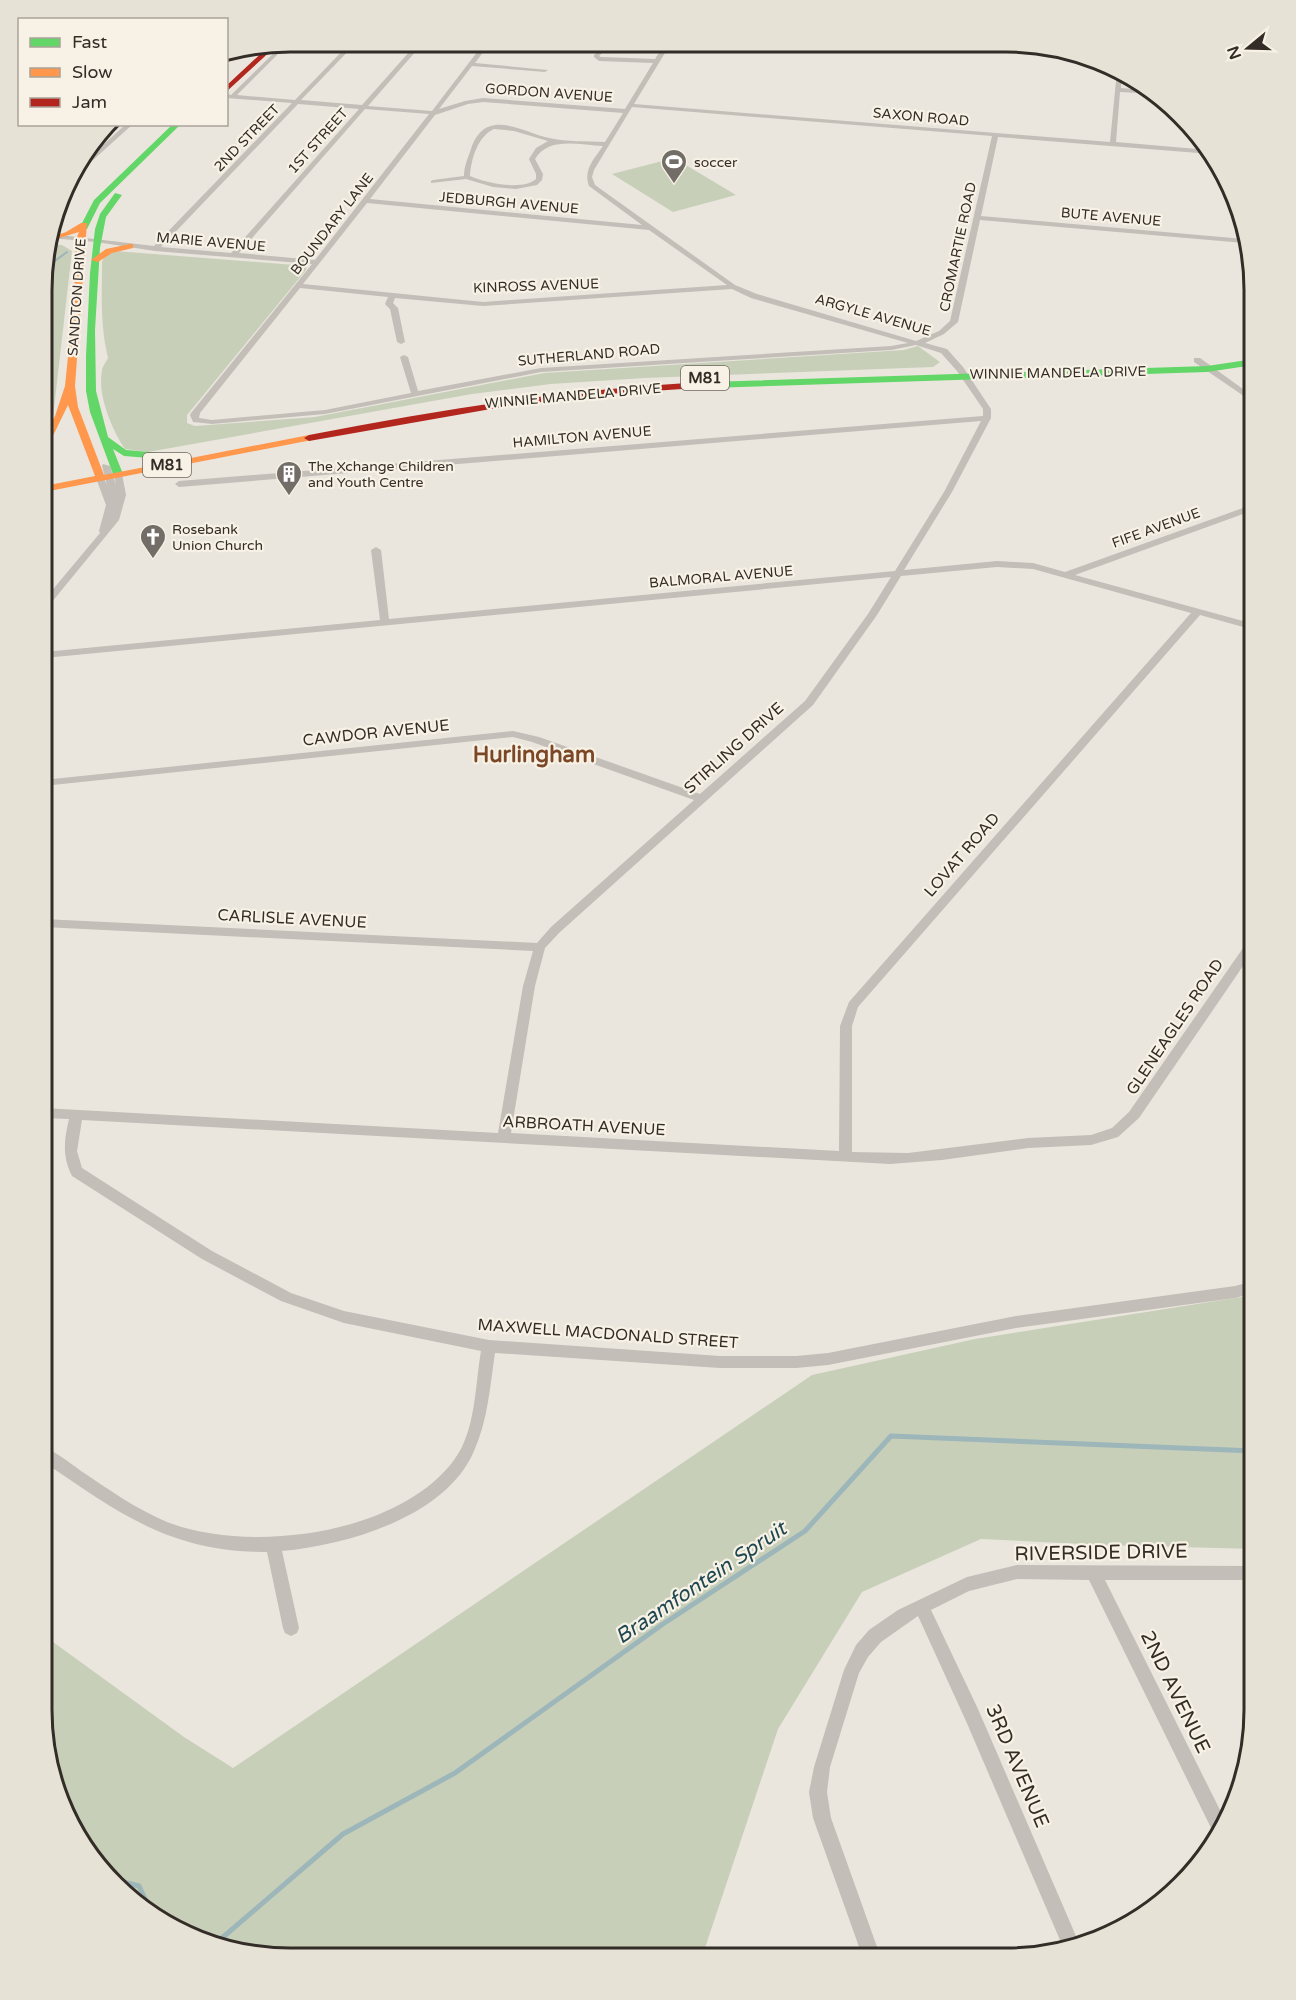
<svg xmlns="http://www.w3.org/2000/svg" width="1296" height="2000" font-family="'Varela Round',sans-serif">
<rect width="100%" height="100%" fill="#eae6de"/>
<!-- green -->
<path fill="#c8cfb9" d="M674,158L736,195L673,212L612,174Z
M49,244L62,245L72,251L53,417L44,428V259Z
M115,251L307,266L306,270L192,409L187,415V423L195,426L315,417L544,373L904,350L918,346L940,362L933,367L645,378L551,384L472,394L148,452L125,449C112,430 97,394 102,371C102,367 106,362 108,358C100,324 102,297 102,262L104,257Z
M1254,1295V1549L1102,1545L981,1539L862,1592L778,1729L702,1957L259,1956L196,1939L140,1907L94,1861L61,1805L42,1709V1634L184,1737L233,1768L812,1375L975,1339Z"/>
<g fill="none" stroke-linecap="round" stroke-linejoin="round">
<!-- stream-far1 -->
<path stroke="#9cb6ba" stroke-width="2" d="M44,269L67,252"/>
<!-- stream -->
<path stroke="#9cb6ba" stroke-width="5" d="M112,1879L139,1886L152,1914
M215,1944L343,1834L455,1773L663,1624L805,1531L891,1436L1254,1451"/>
<!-- street -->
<path fill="#c3beb7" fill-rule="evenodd" d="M290,42L237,95L295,100L351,42H357L301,100L362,105L418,42H424L368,106L432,111L484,43H490L475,63L548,70L545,72L472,66L439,109L465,101L483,98L625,109L653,63L599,61L594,57V55L603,47L606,49L599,56L601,57L655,59L665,43H671L634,104L1110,142L1117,71L1122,73L1121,88L1153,91L1157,94L1120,92L1116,142L1209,150L1211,154L998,137L981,216L1244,239V243L980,220L958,322L944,334L925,343L947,349L963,367L991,409V418L952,492L904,570L997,561L1033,563L1065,572L1254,504V510L1075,575L1254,624V630L1200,615L858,1007L852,1026V1152L908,1153L1028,1138L1091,1135L1112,1128L1129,1112L1250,938L1254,937V950L1139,1118L1118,1137L1091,1145L1028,1148L942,1160L890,1164L82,1120L77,1151L82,1168L212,1251L291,1293L344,1311L489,1340L720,1356H796L828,1353L1016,1316L1235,1286L1254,1281V1293L1235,1298L1016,1328L828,1365L796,1368H720L495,1353C490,1386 488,1420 474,1451C446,1517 347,1545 282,1551L299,1628L297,1633L291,1636L285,1633L283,1628L267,1552C168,1552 120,1513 42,1461V1446C56,1452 69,1462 81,1471C108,1489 136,1509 167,1522C249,1554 399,1535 454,1460C476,1431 475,1385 481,1351L344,1323L281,1301L202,1259L72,1176C62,1156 64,1140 69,1119L43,1118V1108L498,1133L523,986L533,951L43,927V919L537,943L551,927L694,800L532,742L513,737L43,786V780L513,731L539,737L700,794L805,701L868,614L891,577L44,658V652L380,620L371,550L376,547L381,550L389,619L895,571L944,492L981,421L179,487L175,484L179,481L983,416V409L957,371L941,353L916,345L891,350L541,372L325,414L212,424L193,422L190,415L191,413L312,264L155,251L96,242L50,238L52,234L154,246L292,103L226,98V94L231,95L284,43ZM483,102L623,113L605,142C586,141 567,142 549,138C520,131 485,107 471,149C468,158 464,166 464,176L433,180L431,181V183L466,179L493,187L516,189L537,185L542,180L543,174L535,159C549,136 579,145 603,146C594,159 583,170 589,186L642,225L370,199L435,115L468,104ZM298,104L359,109L231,253L161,247ZM632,107L992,136L950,321L939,331L916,341L757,294L735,285L595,185L592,177L594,170ZM365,109L429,114L315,260L239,253ZM494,129L514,131L548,141L536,148L529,159L536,174V179C523,191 485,183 470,176C471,159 478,136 494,129ZM367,203L649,230L727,285L483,302L303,284ZM300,288L388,297L385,304L390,309L397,342L401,344L405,342L398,308L393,303L395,298L483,306L732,289L751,298L908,343L891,346L541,368L418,391L408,357L404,355L400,357L411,393L325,410L212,420L199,418L200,413ZM997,567L1033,569L1191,613L849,1002L840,1026L839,1151L511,1133L535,986L545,948L559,933L813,705L877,615L901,576Z
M815,44H837L907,50L904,52Z
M126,124H133L72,179L68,180L78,168Z
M1250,342H1254V346H1250Z
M1194,358H1200L1254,397V403L1194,362Z
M103,464L110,466L116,485L114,474L118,471L122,474L126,495L119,520L47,608L44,609V600L100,533L99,531L106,505L96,478L103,476L107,485L102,466Z
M1017,1565L1254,1566L1253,1580H1105L1225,1820L1217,1837L1215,1836L1089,1580L1017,1579L969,1591L931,1610L978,1709L1079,1943L1063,1947L966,1721L918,1616L881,1642L868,1657L859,1673L830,1767L827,1792L831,1818L881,1958H863L813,1818L809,1792L814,1767L844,1670L856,1645L869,1630L898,1610L967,1577Z"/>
<!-- fast -->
<path fill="#63d668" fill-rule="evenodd" d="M173,124H181L100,203L87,229H81L80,227L94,200Z
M115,193L122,195L106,217L100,248L95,330L96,391L108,437L126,450L161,453L166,456L161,459L124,456L113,449L123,474L118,477L113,474L90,412L86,391V356L90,273L95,229L100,214Z
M1254,359V365L1207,372L709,388L704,385L709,382L1207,366Z"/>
<!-- slow -->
<path fill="#ff974d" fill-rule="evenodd" d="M81,223H87L75,386L78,407L104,475L309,435L312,436V440L44,492V486L95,476L68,405L49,444L44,447V436L55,416L65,386L74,297L76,239L79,232L56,239L52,237L66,232Z
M130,244H133V248L112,253L98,262L91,260L106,249Z"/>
<!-- jam -->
<path fill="#b3261e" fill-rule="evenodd" d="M276,45L275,47L226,92V86L269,46Z
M709,382L712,383V387L608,394L508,406L309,441L304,438L309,435C442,409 574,388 709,382Z"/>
</g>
<!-- icons -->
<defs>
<symbol id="stadium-pin" viewBox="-11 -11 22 30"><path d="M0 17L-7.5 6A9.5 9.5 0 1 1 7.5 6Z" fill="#736d67" stroke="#f7f2e5"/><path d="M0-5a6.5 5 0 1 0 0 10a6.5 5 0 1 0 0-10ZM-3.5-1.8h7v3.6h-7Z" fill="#fff"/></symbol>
<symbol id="building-pin" viewBox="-11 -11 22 30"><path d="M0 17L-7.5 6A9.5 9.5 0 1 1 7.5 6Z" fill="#736d67" stroke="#f7f2e5"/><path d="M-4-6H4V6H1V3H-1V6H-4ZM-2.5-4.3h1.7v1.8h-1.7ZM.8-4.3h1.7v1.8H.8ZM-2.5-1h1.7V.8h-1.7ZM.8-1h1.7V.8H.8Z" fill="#fff"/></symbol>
<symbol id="church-pin" viewBox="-11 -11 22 30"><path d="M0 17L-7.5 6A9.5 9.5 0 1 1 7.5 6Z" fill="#736d67" stroke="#f7f2e5"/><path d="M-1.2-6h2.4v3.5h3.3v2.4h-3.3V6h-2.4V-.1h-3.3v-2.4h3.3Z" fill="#fff"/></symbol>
</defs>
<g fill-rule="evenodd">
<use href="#stadium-pin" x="659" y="147" width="30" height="40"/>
<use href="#building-pin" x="274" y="459" width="30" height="40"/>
<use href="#church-pin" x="138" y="522" width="30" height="40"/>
</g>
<g text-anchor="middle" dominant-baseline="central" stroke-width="4.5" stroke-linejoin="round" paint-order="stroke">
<!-- far-street labels -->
<g font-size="14" fill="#332c27" stroke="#f7f2e5">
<text transform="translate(549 93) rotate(4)">GORDON AVENUE</text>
<text transform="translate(921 117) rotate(5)">SAXON ROAD</text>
<text transform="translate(247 138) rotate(-46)">2ND STREET</text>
<text transform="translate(318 141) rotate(-48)">1ST STREET</text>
<text transform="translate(509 203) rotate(5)">JEDBURGH AVENUE</text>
<text transform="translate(1111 217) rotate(5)">BUTE AVENUE</text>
<text transform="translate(332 224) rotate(-52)">BOUNDARY LANE</text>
<text transform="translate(211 242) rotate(5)">MARIE AVENUE</text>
<text transform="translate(958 247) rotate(-78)">CROMARTIE ROAD</text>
<text transform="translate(536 286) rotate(-2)">KINROSS AVENUE</text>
<text transform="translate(77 297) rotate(-86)">SANDTON DRIVE</text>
<text transform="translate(873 315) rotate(16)">ARGYLE AVENUE</text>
<text transform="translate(589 355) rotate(-5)">SUTHERLAND ROAD</text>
<text transform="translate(1058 373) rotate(-1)">WINNIE MANDELA DRIVE</text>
<text transform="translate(573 396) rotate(-5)">WINNIE MANDELA DRIVE</text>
<text transform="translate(582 437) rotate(-5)">HAMILTON AVENUE</text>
<text transform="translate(1156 528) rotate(-20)">FIFE AVENUE</text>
<text transform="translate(721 577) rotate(-5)">BALMORAL AVENUE</text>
</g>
<!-- far-poi labels -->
<g font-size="14" fill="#332c27" stroke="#f7f2e5" text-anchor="start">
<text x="694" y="162">soccer</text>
<text x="308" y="466">The Xchange Children<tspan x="308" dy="16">and Youth Centre</tspan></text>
<text x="172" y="529">Rosebank<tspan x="172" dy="16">Union Church</tspan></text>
</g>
<!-- shield labels -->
<g fill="#f7f2e5" stroke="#6e6760" stroke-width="1.5">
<rect x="681" y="366" width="48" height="24" rx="4.5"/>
<rect x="143" y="453" width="48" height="24" rx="4.5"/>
</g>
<g font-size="15" font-weight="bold" fill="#332c27">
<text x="705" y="378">M81</text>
<text x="167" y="465">M81</text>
</g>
<!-- street labels -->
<g font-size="16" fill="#332c27" stroke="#f7f2e5">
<text transform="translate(376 733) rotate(-6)">CAWDOR AVENUE</text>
<text transform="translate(734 748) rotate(-42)">STIRLING DRIVE</text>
<text transform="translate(962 855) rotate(-49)">LOVAT ROAD</text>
<text transform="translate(292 919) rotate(3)">CARLISLE AVENUE</text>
<text transform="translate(1175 1027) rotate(-56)">GLENEAGLES ROAD</text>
<text transform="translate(584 1126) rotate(3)">ARBROATH AVENUE</text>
<text transform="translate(608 1334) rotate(4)">MAXWELL MACDONALD STREET</text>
</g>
<!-- near-street labels -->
<g font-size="20" fill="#332c27" stroke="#f7f2e5">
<text transform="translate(1101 1553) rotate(-1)">RIVERSIDE DRIVE</text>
<text transform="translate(1175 1692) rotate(64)">2ND AVENUE</text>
<text transform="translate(1017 1766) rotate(67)">3RD AVENUE</text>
</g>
<!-- near-water labels -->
<g font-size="21" font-style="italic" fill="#1f4751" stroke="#f7f2e5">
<text transform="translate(701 1583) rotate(-34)">Braamfontein Spruit</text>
</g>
<!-- district labels -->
<g font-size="22" font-weight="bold" fill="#7c4726" stroke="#f7f2e5">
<text x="534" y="755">Hurlingham</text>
</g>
</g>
<!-- crop -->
<path d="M0 0H1296V2000H0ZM290 52H1006A238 238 0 0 1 1244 290V1710A238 238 0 0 1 1006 1948H290A238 238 0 0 1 52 1710V290A238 238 0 0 1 290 52Z" fill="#e7e2d6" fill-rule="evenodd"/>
<path fill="none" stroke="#332c27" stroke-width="3" d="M290 52H1006A238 238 0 0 1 1244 290V1710A238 238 0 0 1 1006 1948H290A238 238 0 0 1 52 1710V290A238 238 0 0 1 290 52Z"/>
<!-- legend -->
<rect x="18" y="18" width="210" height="108" fill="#f7f2e5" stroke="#a9a399" stroke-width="1.5"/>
<rect x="30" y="38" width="30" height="9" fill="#63d668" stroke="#a9a399" stroke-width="1.5"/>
<text x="72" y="48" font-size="18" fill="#332c27">Fast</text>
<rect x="30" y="68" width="30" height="9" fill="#ff974d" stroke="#a9a399" stroke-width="1.5"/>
<text x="72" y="78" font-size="18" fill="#332c27">Slow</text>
<rect x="30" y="98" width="30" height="9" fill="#b3261e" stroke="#a9a399" stroke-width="1.5"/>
<text x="72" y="108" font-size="18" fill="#332c27">Jam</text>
<!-- north arrow -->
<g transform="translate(1248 48) rotate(251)" stroke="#f7f2e5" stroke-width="4.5" paint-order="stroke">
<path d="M0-4.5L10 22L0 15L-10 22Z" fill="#332c27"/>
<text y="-9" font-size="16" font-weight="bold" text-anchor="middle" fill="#332c27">N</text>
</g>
</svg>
